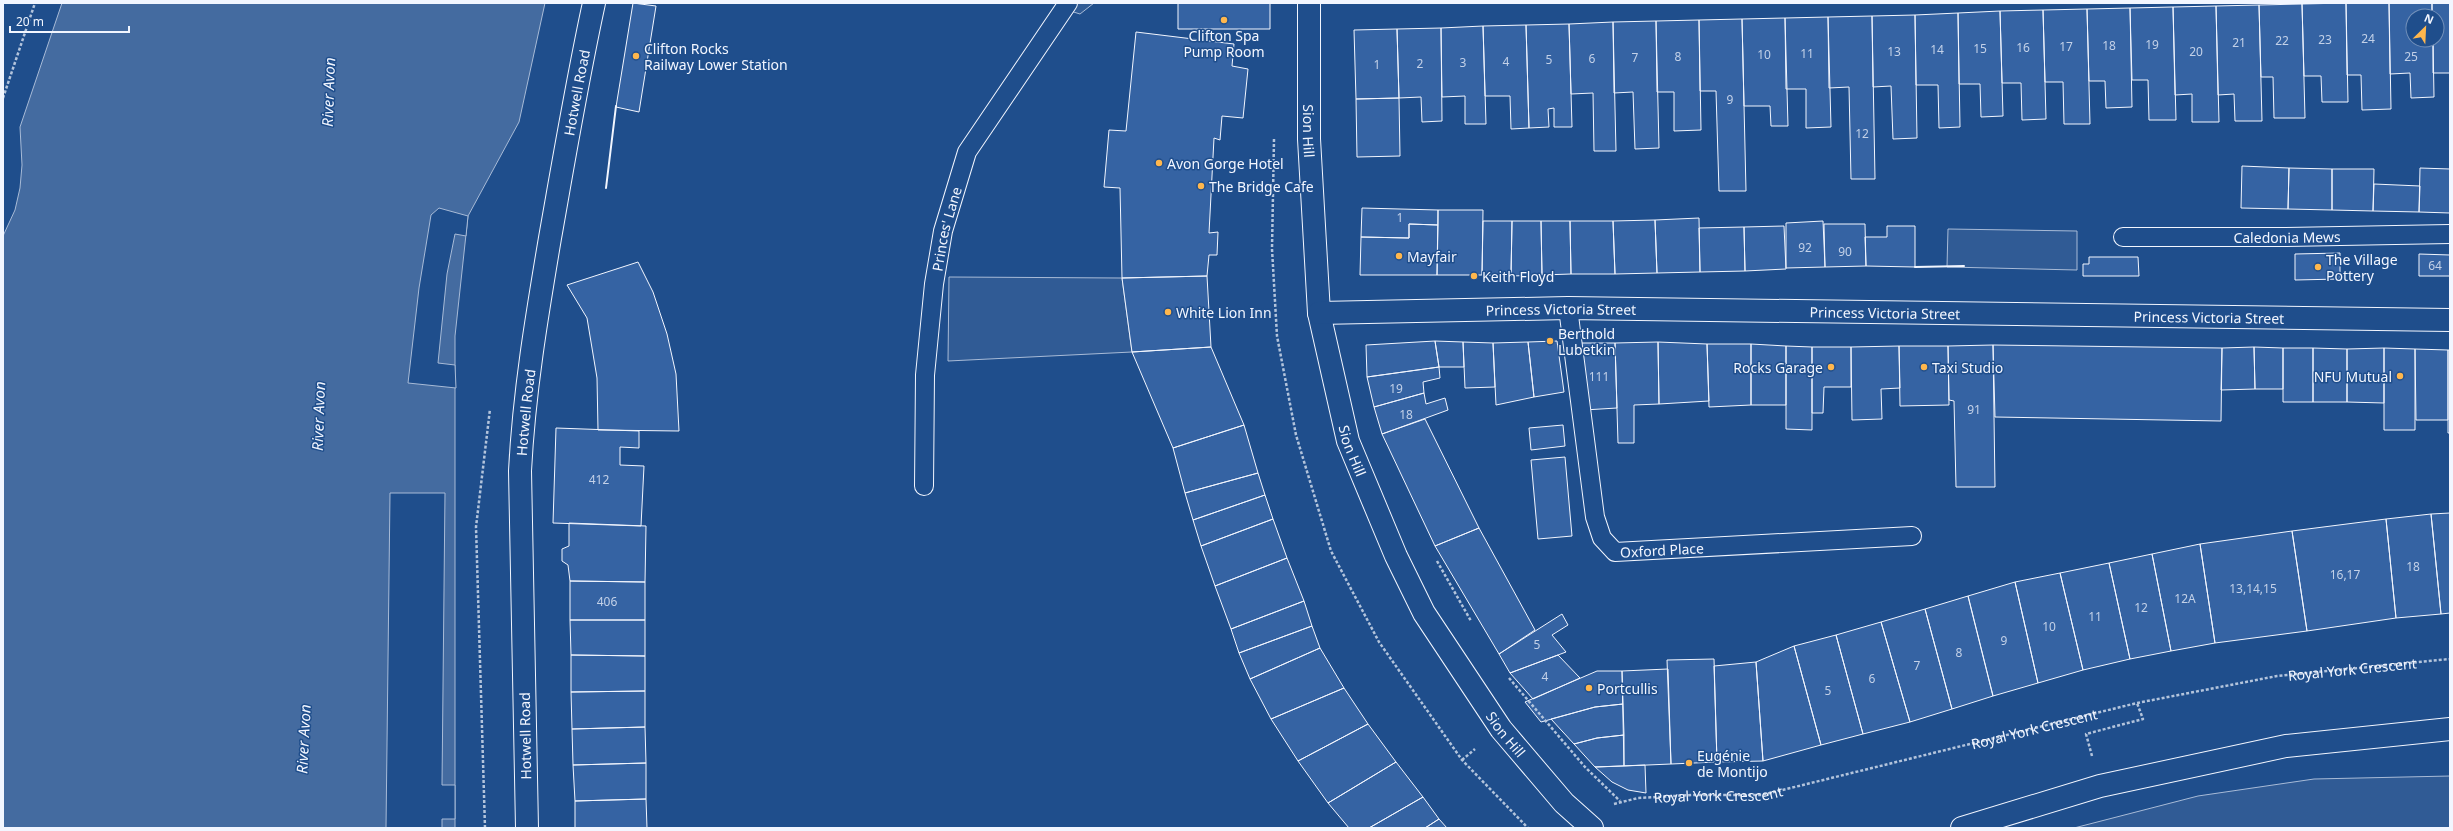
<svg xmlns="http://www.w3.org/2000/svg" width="2453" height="831" font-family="'Noto Sans',sans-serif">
<rect width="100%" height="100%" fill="#1f4e8c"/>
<!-- built -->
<path fill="#305b95" stroke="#a8bbd7" d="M1068,3H1094L1080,14L1064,9Z
M1948,229L2077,231V270L1947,267Z
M949,277L1122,278L1132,352L948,361Z
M2450,776V828H2074L2198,796L2314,779Z"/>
<!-- water -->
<path fill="#446ba0" stroke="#a8bbd7" d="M62,3H545L519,122L468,216L455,336V828H3V236L15,210L20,188L22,165L20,127Z"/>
<!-- pier -->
<path fill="#1f4e8c" stroke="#a8bbd7" d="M439,208L468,216L466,236L455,234L447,274L438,363L455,365L456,388L408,383L419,288L431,215Z
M390,493H445L442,785H455V819H442V828H386Z"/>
<!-- building -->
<path fill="#3563a3" stroke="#f2f6ff" d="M633,3L656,6L639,112L616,107Z
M1178,3H1270V29H1178Z
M2346,3H2389L2391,109L2362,110L2361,75H2347Z
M2346,3L2348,102H2322L2321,76H2304L2302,4Z
M2389,3H2432V16H2413V40H2433L2434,97L2411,98L2410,73L2390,74Z
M2432,3H2450V73H2433V40H2437V16H2432Z
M2302,4L2305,118H2274L2273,77H2261L2259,5Z
M2259,5L2262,121H2235L2234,94L2218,95L2216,6Z
M2216,6L2219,122H2192V94L2175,95L2173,7Z
M2173,7L2176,120H2149L2148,80H2132L2130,8Z
M2130,8L2132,107L2106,108L2105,81H2089L2087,9Z
M2087,9L2090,124H2064L2063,82H2045L2043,10Z
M2043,10L2046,119L2022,120L2021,83H2002L2000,11Z
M2000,11L2003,116L1981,117L1980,84H1959L1958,13Z
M1958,13L1960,127L1939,128L1938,85H1916L1915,15Z
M1915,15L1917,138L1893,139L1891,86L1873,87L1872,16Z
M1872,16L1875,179H1851L1849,87L1829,88L1828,17Z
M1828,17L1831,127L1806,128V89H1786L1785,18Z
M1785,18L1788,126H1771L1770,106H1744L1742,19Z
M1742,19L1746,191H1719L1716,91H1700L1699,20Z
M1699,20L1701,130L1674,131V92H1657L1656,21Z
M1656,21L1659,148L1635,149L1633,92L1614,93L1613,22Z
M1613,22L1616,151H1594L1593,93L1571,94L1569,24Z
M1569,24L1572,127H1554V108L1548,109L1549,127L1529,128L1526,25Z
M1526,25L1529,128L1511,129L1510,96H1485L1483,26Z
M1483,26L1486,124H1465V96L1442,97L1441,28Z
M1441,28L1442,121L1422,122L1421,97L1399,98L1397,29Z
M1397,29L1399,98L1356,99L1354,30Z
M1136,32L1234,44L1232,66L1248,69L1243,118L1222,116L1220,140L1214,138L1209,233L1218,232L1217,255H1209L1207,276L1122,278L1120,188L1104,187L1109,130L1126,131Z
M1399,98L1400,156L1357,157L1356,99Z
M2242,166L2289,168L2288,209L2241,208Z
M2289,168L2332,169V210L2288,209Z
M2420,168L2450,169V213L2419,212Z
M2332,169H2374L2373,211L2332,210Z
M2374,184L2420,186L2419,212L2373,211Z
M1362,208L1438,210V225L1409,224V238L1361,237Z
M1438,210H1483L1482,275H1437Z
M1699,218L1700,272L1657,273L1655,220Z
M1655,220L1657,273L1615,274L1613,221Z
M1483,221H1512L1511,276L1482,275Z
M1512,221H1541L1542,275L1511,276Z
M1541,221H1570L1571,274L1542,275Z
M1570,221H1613L1615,274H1571Z
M1823,221L1825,267L1786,268V223Z
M1409,224L1438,225L1437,275H1360L1361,237L1409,238Z
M1824,224H1865L1866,266L1825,267Z
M1784,226L1786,269L1745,271L1744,227Z
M1887,226H1915V267L1866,266L1865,237H1887Z
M1744,227L1745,271L1700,272L1699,228Z
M2340,253V279L2295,280V254Z
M2419,254L2450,255V276H2419Z
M2089,257H2138L2139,276H2083V264H2089Z
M638,262L653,292L667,334L676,374L679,431L598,430L597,378L587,318L567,285Z
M1207,276L1211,347L1132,352L1122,278Z
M1435,341L1439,367L1367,377L1366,345Z
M1435,341L1463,342L1464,367H1439Z
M1557,341L1564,392L1534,397L1528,342Z
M1463,342L1493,343L1495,387L1465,388Z
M1528,342L1534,397L1496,405L1493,343Z
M1658,342L1659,404L1634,405V443H1618L1615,343Z
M1658,342L1707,344L1709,401L1659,404Z
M1580,343H1615L1617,408L1584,410Z
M1707,344H1751V405L1709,407Z
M1751,344L1786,346V405H1751Z
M1993,345L1995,487H1956L1954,401L1949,400L1948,346Z
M1993,345L2222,348L2221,421L1995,417Z
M1786,346L1812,347V430L1786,429Z
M1899,346L1900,388L1881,389L1882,419L1852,420L1851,347Z
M1899,346H1948L1949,405L1900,406Z
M1211,347L1244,425L1173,448L1132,352Z
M1812,347H1851V387H1824L1823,413H1812Z
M2254,347L2255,389L2221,390L2222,348Z
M2254,347L2283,348V389H2255Z
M2283,348H2313V402H2283Z
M2313,348L2347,349V402H2313Z
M2384,348L2415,349V430H2384Z
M2384,348V403L2347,402V349Z
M2415,349L2448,350V420H2416Z
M2448,350H2450V433H2448Z
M1439,367L1440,378L1423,382L1424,393L1374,407L1367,377Z
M1424,393L1426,404L1445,398L1448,410L1382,434L1374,407Z
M1425,419L1479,528L1435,546L1382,434Z
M1244,425L1258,473L1185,493L1173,448Z
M1563,425L1565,446L1531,450L1529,428Z
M556,428L639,431V448L620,447V465L644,466L641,526L553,523Z
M1565,457L1572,536L1538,539L1531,460Z
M1258,473L1265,495L1193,520L1185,493Z
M1265,495L1273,519L1201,546L1193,520Z
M2450,513V613L2441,614L2431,514Z
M2431,514L2441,614L2396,618L2386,519Z
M1273,519L1287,558L1215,586L1201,546Z
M2386,519L2396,618L2307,631L2292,531Z
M569,523L646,526L645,582L570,581L568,565L562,561V549L569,546Z
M1479,528L1535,630L1499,654L1435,546Z
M2292,531L2307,631L2215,643L2200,544Z
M2200,544L2215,643L2171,651L2152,554Z
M2152,554L2171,651L2130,659L2109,563Z
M1287,558L1304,601L1231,629L1215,586Z
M2109,563L2130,659L2083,670L2060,573Z
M2060,573L2083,670L2038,683L2015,582Z
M570,581L645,582V620H570Z
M2015,582L2038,683L1993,696L1968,596Z
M1968,596L1993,696L1952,709L1925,609Z
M1304,601L1312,626L1239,653L1231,629Z
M1925,609L1952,709L1910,722L1881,622Z
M1562,614L1568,625L1552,635L1566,652L1510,673L1499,654Z
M570,620H645V656L571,655Z
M1881,622L1910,722L1863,734L1836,635Z
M1312,626L1320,648L1250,679L1239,653Z
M1836,635L1863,734L1821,745L1794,646Z
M1794,646L1821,745L1763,761L1756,662Z
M1320,648L1344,688L1271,719L1250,679Z
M571,655L645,656V691L571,692Z
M1558,655L1580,678L1533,699L1510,673Z
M1714,659L1717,762L1671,764L1667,660Z
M1756,662L1763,761L1717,762L1714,666Z
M1668,669L1671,764L1624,766L1622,671Z
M1597,671H1622L1623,704L1595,707L1541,722L1525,702Z
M1344,688L1368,724L1298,761L1271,719Z
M645,691V727L572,729L571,692Z
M1623,704L1624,735L1597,738L1574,744L1551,719L1595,707Z
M1368,724L1396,762L1328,803L1298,761Z
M645,727L646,763L573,765L572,729Z
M1624,735V766L1595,767L1574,744L1597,738Z
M1396,762L1423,797L1369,828H1349L1328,803Z
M646,763V799L575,801L573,765Z
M1645,765L1646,793L1628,790L1612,782L1595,767Z
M1423,797L1439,819L1425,828H1369Z
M646,799L647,828H575V801Z
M1439,819L1447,828H1425Z"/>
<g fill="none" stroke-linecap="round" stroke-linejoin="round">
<defs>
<g id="service">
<path id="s2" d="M2123,237H2283L2450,234"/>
<path id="s3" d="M1568,308L1595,517L1602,538L1615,552L1912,536"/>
<path id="s4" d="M924,486L925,375L934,284L943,231L967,152L1068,3"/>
</g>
<g id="minor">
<path id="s5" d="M1309,3V139L1319,313L1348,441L1396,556L1424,613L1501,729L1564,803L1592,828"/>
<path id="s6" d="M1319,313L1568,308L2450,320"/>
<path d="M1962,828L2100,786L2286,746L2450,729"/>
</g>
<g id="trunk">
<path id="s7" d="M527,828L520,471C524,392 537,315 550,238C564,159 577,81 594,3"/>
</g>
</defs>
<!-- service casing -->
<use href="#service" stroke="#f2f6ff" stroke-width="20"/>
<!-- minor casing -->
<use href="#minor" stroke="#f2f6ff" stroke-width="24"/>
<!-- trunk casing -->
<use href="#trunk" stroke="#f2f6ff" stroke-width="24"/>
<!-- path -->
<g stroke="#b3c4dc" stroke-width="2.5" stroke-dasharray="3 2" stroke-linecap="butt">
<path d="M3,98L35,3"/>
<path d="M1274,139L1272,249L1277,336L1296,435L1331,551L1379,642L1462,760L1528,828"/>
<path d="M1437,561L1471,621"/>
<path d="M1509,678L1585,767L1620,801"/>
<path d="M2092,756L2086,734L2143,719L2137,703"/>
<path d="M1462,760L1475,749"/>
<path id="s1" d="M1614,804L1638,798L1692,795H1762L2137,703L2277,676L2450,659"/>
<path d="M485,828L476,527L490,409"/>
</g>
<!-- service -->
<use href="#service" stroke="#1f4e8c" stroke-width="18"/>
<!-- minor -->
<use href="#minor" stroke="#1f4e8c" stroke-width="22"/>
<!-- trunk -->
<use href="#trunk" stroke="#1f4e8c" stroke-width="22"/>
<!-- wall -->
<path stroke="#f2f6ff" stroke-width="2" d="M606,188L616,106
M1915,267L1964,266"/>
</g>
<!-- markers -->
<g fill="#ffb74d" stroke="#1f4e8c" stroke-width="1.5">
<circle cx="1224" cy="20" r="4"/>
<circle cx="636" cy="56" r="4"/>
<circle cx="1159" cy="163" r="4"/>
<circle cx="1201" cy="186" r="4"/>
<circle cx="1399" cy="256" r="4"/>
<circle cx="2318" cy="267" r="4"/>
<circle cx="1474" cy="276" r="4"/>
<circle cx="1168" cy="312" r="4"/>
<circle cx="1550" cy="341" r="4"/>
<circle cx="1831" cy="367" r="4"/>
<circle cx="1924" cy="367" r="4"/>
<circle cx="2400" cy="376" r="4"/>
<circle cx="1589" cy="688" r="4"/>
<circle cx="1689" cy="763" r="4"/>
</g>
<g text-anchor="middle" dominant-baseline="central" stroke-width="3" stroke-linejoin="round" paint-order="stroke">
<!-- number labels -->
<g font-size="12" fill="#c3d1e8">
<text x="2368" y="38">24</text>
<text x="2325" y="39">23</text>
<text x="2282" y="40">22</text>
<text x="2239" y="42">21</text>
<text x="2152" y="44">19</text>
<text x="2109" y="45">18</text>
<text x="2066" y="46">17</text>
<text x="2023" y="47">16</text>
<text x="1980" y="48">15</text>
<text x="1937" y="49">14</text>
<text x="1894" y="51">13</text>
<text x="2196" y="51">20</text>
<text x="1807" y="53">11</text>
<text x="1764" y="54">10</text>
<text x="1678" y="56">8</text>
<text x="2411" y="56">25</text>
<text x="1635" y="57">7</text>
<text x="1592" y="58">6</text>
<text x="1549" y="59">5</text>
<text x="1506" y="61">4</text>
<text x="1463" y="62">3</text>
<text x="1420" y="63">2</text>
<text x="1377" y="64">1</text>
<text x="1730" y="99">9</text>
<text x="1862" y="133">12</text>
<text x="1400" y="217">1</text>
<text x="1805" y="247">92</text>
<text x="1845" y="251">90</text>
<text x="2435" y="265">64</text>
<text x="1599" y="376">111</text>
<text x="1396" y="388">19</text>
<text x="1974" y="409">91</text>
<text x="1406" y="414">18</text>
<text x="599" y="479">412</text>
<text x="2413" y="566">18</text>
<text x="2345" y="574">16,17</text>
<text x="2253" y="588">13,14,15</text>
<text x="2185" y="598">12A</text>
<text x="607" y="601">406</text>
<text x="2141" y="607">12</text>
<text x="2095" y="616">11</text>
<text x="2049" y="626">10</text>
<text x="2004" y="640">9</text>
<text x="1537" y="644">5</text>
<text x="1959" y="652">8</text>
<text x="1917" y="665">7</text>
<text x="1545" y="676">4</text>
<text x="1872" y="678">6</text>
<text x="1828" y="690">5</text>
</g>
<!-- poi labels -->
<g font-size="14" fill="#f2f6ff" stroke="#1f4e8c" text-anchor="start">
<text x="1224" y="35" text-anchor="middle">Clifton Spa<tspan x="1224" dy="16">Pump Room</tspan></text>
<text x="644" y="48">Clifton Rocks<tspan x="644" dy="16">Railway Lower Station</tspan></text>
<text x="1167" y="163">Avon Gorge Hotel</text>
<text x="1209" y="186">The Bridge Cafe</text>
<text x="1407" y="256">Mayfair</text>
<text x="2326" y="259">The Village<tspan x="2326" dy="16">Pottery</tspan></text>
<text x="1482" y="276">Keith Floyd</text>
<text x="1176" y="312">White Lion Inn</text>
<text x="1558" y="333">Berthold<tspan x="1558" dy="16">Lubetkin</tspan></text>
<text x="1823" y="367" text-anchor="end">Rocks Garage</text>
<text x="1932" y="367">Taxi Studio</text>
<text x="2392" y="376" text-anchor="end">NFU Mutual</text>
<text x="1597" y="688">Portcullis</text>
<text x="1697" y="755">Eugénie<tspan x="1697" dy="16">de Montijo</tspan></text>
</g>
<!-- street labels -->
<g font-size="14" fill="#f2f6ff" stroke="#1f4e8c">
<text stroke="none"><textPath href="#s7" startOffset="740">Hotwell Road</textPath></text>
<text stroke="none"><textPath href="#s5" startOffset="128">Sion Hill</textPath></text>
<text stroke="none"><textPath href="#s4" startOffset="259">Princes' Lane</textPath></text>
<text stroke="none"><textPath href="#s2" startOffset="164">Caledonia Mews</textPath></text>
<text stroke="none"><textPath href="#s6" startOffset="242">Princess Victoria Street</textPath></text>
<text stroke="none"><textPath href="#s6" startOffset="566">Princess Victoria Street</textPath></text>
<text stroke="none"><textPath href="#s6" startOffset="890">Princess Victoria Street</textPath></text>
<text stroke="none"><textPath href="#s7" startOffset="416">Hotwell Road</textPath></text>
<text stroke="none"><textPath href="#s5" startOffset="452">Sion Hill</textPath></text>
<text stroke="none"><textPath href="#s3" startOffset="299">Oxford Place</textPath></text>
<text stroke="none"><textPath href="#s1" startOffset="753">Royal York Crescent</textPath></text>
<text stroke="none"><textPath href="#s1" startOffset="429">Royal York Crescent</textPath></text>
<text stroke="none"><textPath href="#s5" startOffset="776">Sion Hill</textPath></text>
<text transform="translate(525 736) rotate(-91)">Hotwell Road</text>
<text stroke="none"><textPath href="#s1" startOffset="105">Royal York Crescent</textPath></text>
</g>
<!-- water labels -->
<g font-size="15" font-style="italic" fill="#f2f6ff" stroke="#1f4e8c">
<text transform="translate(328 92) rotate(-88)">River Avon</text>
<text transform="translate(318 416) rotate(-88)">River Avon</text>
<text transform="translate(303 739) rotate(-87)">River Avon</text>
</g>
</g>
<!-- border -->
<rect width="2453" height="831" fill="none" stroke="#f2f6ff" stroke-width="8"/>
<!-- north arrow -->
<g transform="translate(2425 28) rotate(24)"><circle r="19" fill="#1f4e8c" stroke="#7391ba"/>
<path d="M0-3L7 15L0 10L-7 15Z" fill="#ffb74d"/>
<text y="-6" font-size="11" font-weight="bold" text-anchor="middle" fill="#f2f6ff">N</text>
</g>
<!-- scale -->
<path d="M10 26v6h119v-6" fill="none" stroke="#f2f6ff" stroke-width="2"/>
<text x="16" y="26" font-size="12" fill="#f2f6ff" stroke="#1f4e8c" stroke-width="3" paint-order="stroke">20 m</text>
</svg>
